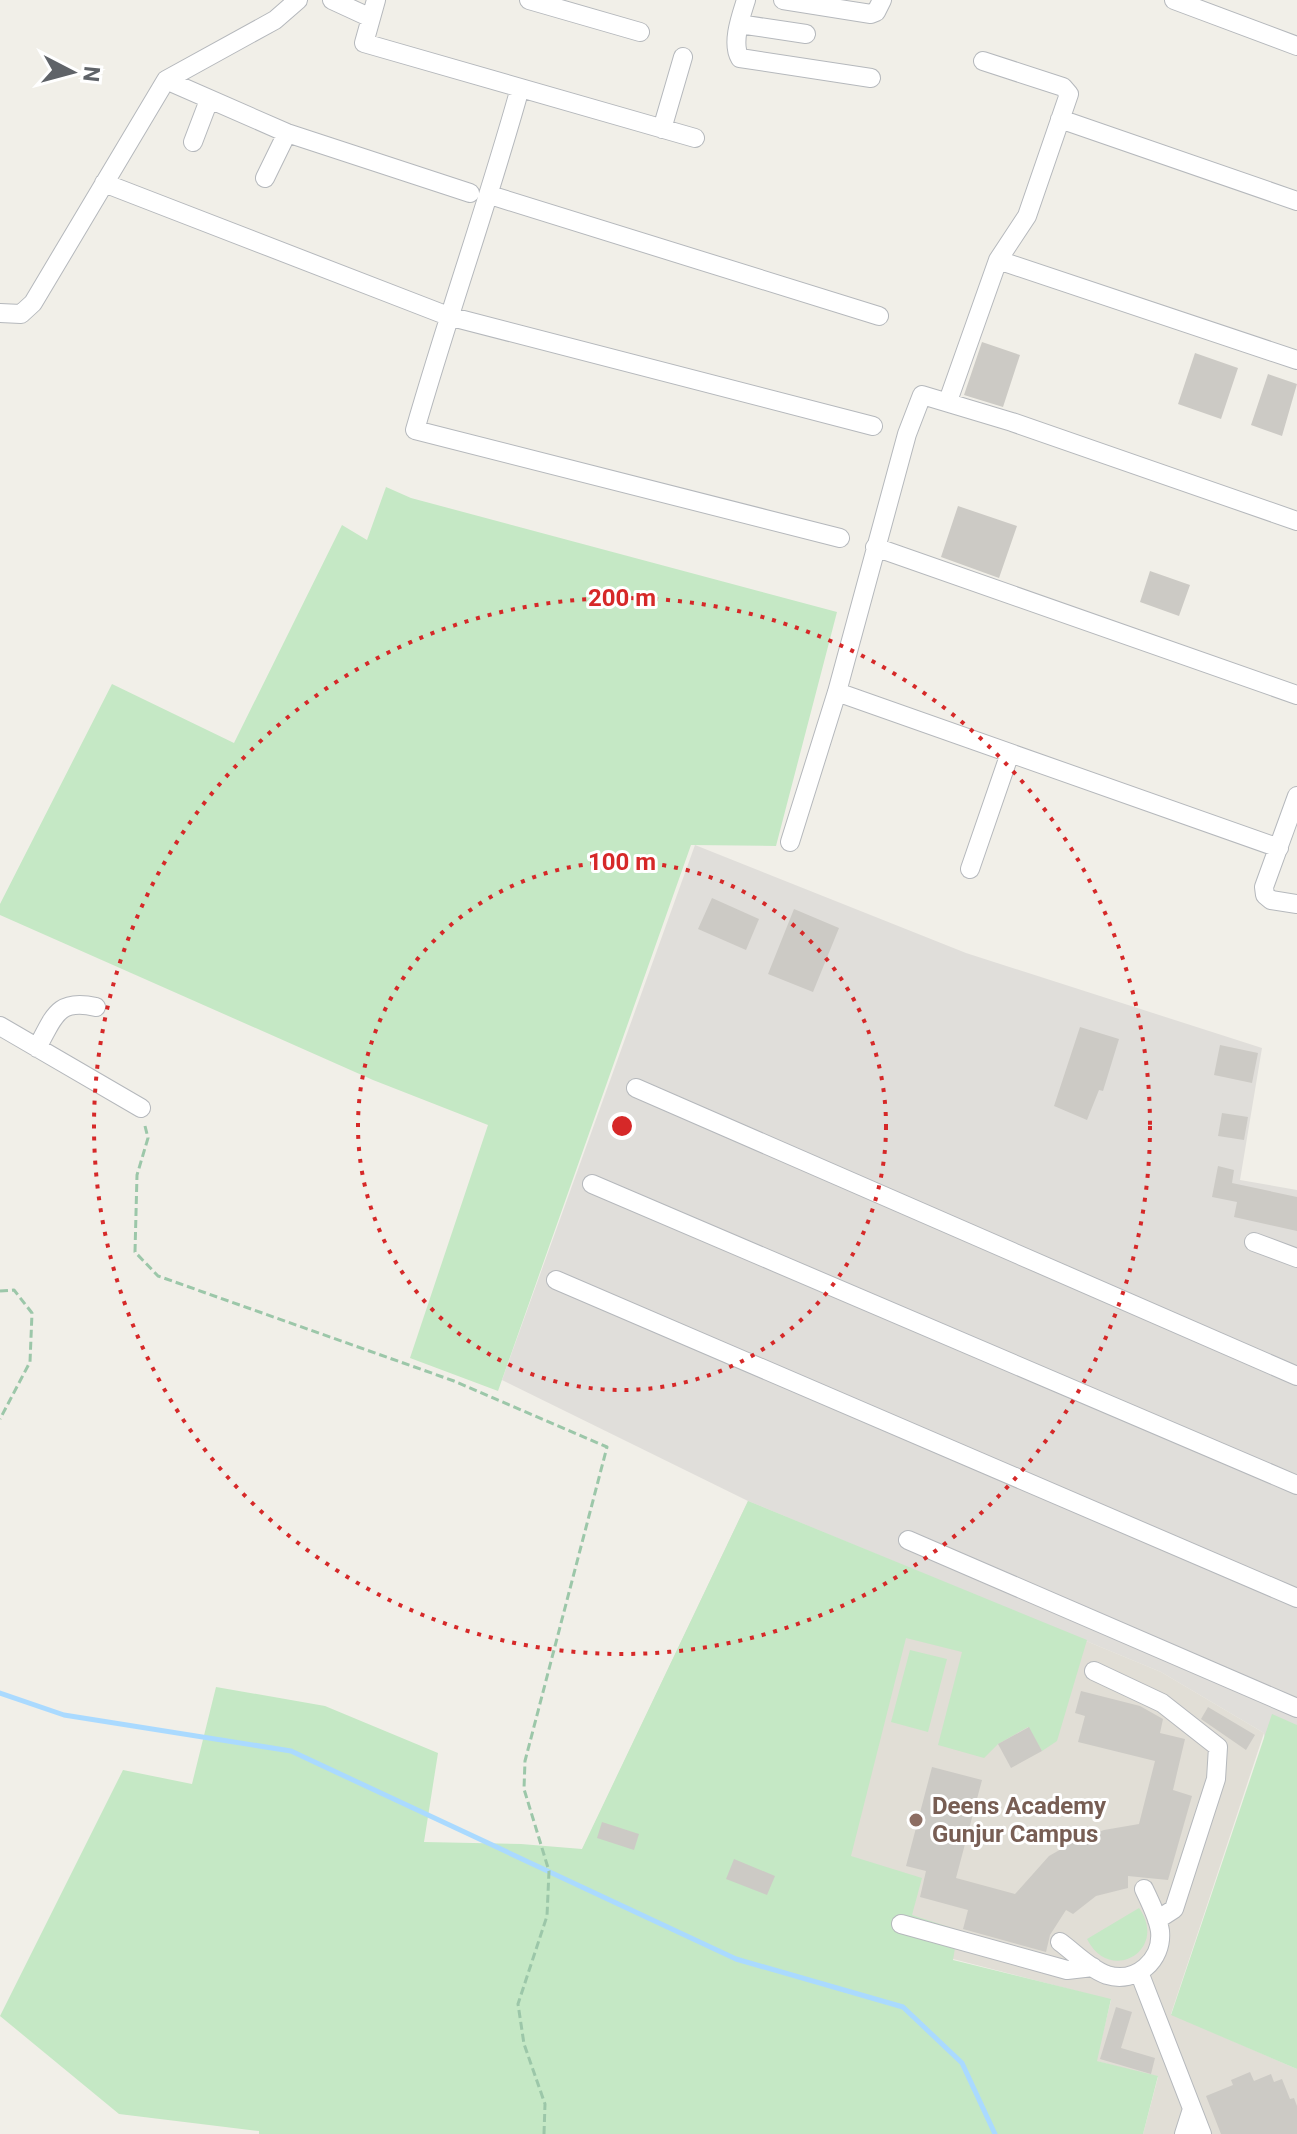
<svg xmlns="http://www.w3.org/2000/svg" width="1297" height="2134" font-family="Roboto,sans-serif">
<rect width="100%" height="100%" fill="#f1efe8"/>
<!-- industrial -->
<path fill="#e0deda" d="M695,845L966,953L1262,1048L1240,1180L1297,1190V2069L1264,1733L1161,1672L748,1501L502,1380Z"/>
<!-- education -->
<path fill="#e1ded6" d="M748,1501L1161,1672L1264,1733L1171,2014L1297,2069V2134H1143L1158,2077L1096,2061L1111,2000L953,1959L582,1850Z"/>
<!-- green -->
<path fill="#c5e8c5" d="M386,487L411,498L837,612L776,846L691,845L498,1391L410,1358L488,1125L373,1080L0,915V904L112,684L234,743L342,525L367,540Z
M748,1501L1087,1640L1057,1741L1042,1751L1028,1727L998,1744L984,1758L938,1745L962,1652L906,1638L851,1856L922,1878L912,1915L958,1930L953,1960L1111,1999L1097,2061L1158,2076L1143,2134H259V2131L119,2114L0,2016L123,1770L192,1784L216,1687L325,1706L438,1753L424,1842L521,1844L582,1849Z
M910,1650L947,1659L928,1732L891,1722Z
M1272,1714L1297,1725V2069L1171,2015Z
M1139,1908C1169,1950 1110,1985 1087,1939Z"/>
<g fill="none" stroke-linecap="round" stroke-linejoin="round">
<!-- stream -->
<path stroke="#aadaff" stroke-width="5" d="M0,1693L64,1715L291,1751L736,1959L903,2007L962,2063L995,2134"/>
</g>
<!-- building -->
<path fill="#cccac5" d="M982,342L1020,355L1003,407L964,395Z
M1195,353L1238,368L1221,419L1178,404Z
M1268,374L1297,384L1282,436L1251,425Z
M958,506L1017,526L999,578L941,557Z
M1150,571L1190,585L1179,616L1140,602Z
M712,898L759,919L746,950L698,929Z
M794,909L839,928L813,992L768,974Z
M1080,1027L1119,1039L1103,1091L1099,1090L1087,1120L1054,1106Z
M1220,1045L1258,1053L1252,1083L1214,1075Z
M1222,1113L1248,1117L1244,1140L1218,1136Z
M1218,1166L1234,1170L1232,1183L1297,1197V1231L1234,1217L1237,1202L1212,1197Z
M1081,1691L1140,1706L1163,1719L1160,1733L1185,1739L1173,1790L1192,1796L1168,1880L1128,1876V1888L1096,1896L1073,1914L1066,1910L1050,1935L1046,1952L963,1929L968,1910L920,1897L926,1871L906,1866L932,1767L982,1780L956,1878L1015,1894L1049,1856L1077,1840L1104,1830L1139,1824L1155,1761L1078,1742L1085,1716L1075,1713Z
M1208,1707L1255,1735L1246,1750L1201,1719Z
M1029,1727L1042,1751L1011,1768L998,1744Z
M602,1822L639,1834L634,1850L597,1838Z
M734,1859L775,1876L767,1895L726,1879Z
M1116,2007L1132,2012L1121,2048L1155,2058L1151,2074L1100,2059Z
M1250,2072L1254,2081L1271,2074L1274,2082L1282,2079L1290,2099L1294,2098L1297,2106V2134H1221L1206,2096L1233,2085L1231,2080Z"/>
<g fill="none" stroke-linecap="round" stroke-linejoin="round">
<defs>
<path id="minor" d="M332,0L371,18
M376,0L364,43L695,138
M529,0L640,32
M746,0C741,16 731,43 740,58L871,78
M783,0L871,14L876,12L882,0
M1174,0L1297,46
M739,24L806,34
M166,80L287,133L470,193
M520,88C488,203 448,315 415,430L840,538
M1060,119L1297,201
M662,129L683,57
M193,142L209,100
M265,178L287,133
M104,183L448,316L873,426
M490,195L879,316
M998,260L1297,360
M0,313L21,314L33,303L166,80L275,20L298,0
M948,401L998,260L1027,216L1069,94L1063,87L983,61
M875,547L1297,695
M837,692L1279,848
M1297,796L1264,887L1265,895L1271,900L1297,904
M790,842L837,692L907,434L922,395L1012,422L1297,521
M970,869L1010,753
M0,1026L141,1108
M37,1048C54,1017 57,998 96,1007
M636,1088L1297,1376
M592,1184L1297,1485
M1254,1242L1297,1258
M556,1280L1297,1598
M908,1540L1297,1708
M1094,1671L1162,1703L1218,1747L1216,1779L1174,1909L1157,1920
M901,1924L1067,1970L1093,1967
M1060,1942C1075,1953 1090,1969 1107,1975C1136,1984 1163,1960 1160,1931C1158,1917 1150,1902 1144,1889
M1139,1972L1202,2134
M1184,2134L1192,2109"/>
</defs>
<!-- minor casing -->
<use href="#minor" stroke="#b5b8bc" stroke-width="20"/>
<!-- path -->
<path stroke="#9cc7a9" stroke-width="3" stroke-dasharray="8 4" stroke-linecap="butt" d="M145,1126L148,1138L137,1175L135,1252L158,1276L454,1381L607,1447L525,1761L524,1789L549,1871L547,1916L518,2004L524,2044L545,2104L544,2134
M0,1291L14,1290L32,1313L30,1362L0,1419"/>
<!-- minor -->
<use href="#minor" stroke="#fff" stroke-width="18"/>
</g>
<!-- distance rings -->
<g fill="none" stroke="#d62828" stroke-width="4" stroke-dasharray="4 8">
<circle cx="622" cy="1126" r="264"/>
<circle cx="622" cy="1126" r="528"/>
</g>
<!-- markers -->
<circle fill="#8d6e63" stroke="#fff" stroke-width="3" cx="916" cy="1820" r="8"/>
<g text-anchor="middle" dominant-baseline="central" stroke-width="6" stroke-linejoin="round" paint-order="stroke">
<!-- education labels -->
<g font-size="24" font-weight="bold" fill="#785e54" stroke="#fff" text-anchor="start">
<text x="932" y="1806">Deens Academy<tspan x="932" dy="28">Gunjur Campus</tspan></text>
</g>
</g>
<circle cx="622" cy="1126" r="12" fill="#d62828" stroke="#fff" stroke-width="4"/>
<g font-size="24" text-anchor="middle" font-weight="bold" fill="#d62828" stroke="#fff" stroke-width="6" stroke-linejoin="round" paint-order="stroke">
<text x="622" y="606">200 m</text>
<text x="622" y="870">100 m</text>
</g>
<!-- north arrow -->
<g transform="translate(72 72) rotate(96)" stroke="#ffffff" stroke-width="6" paint-order="stroke">
<path d="M0-6L14 30L0 20L-14 30Z" fill="#5f6368"/>
<text y="-12" font-size="22" font-weight="bold" text-anchor="middle" fill="#5f6368">N</text>
</g>
</svg>
